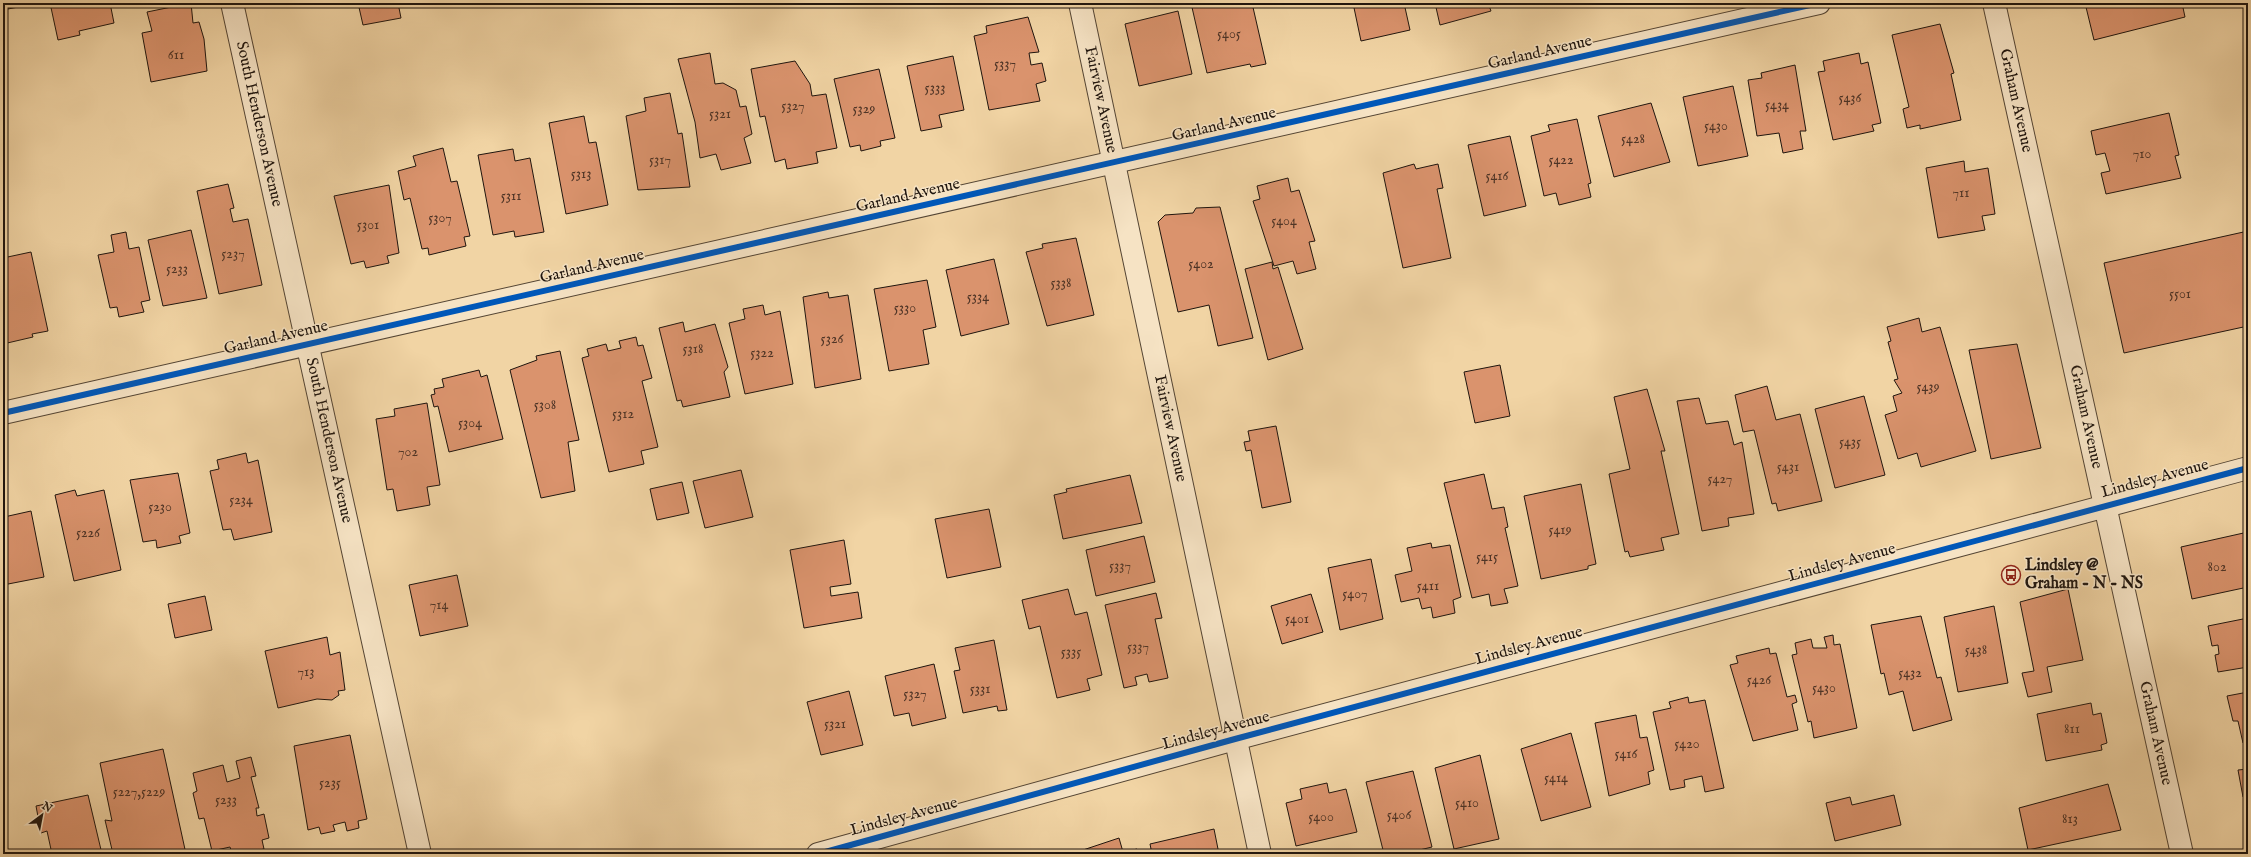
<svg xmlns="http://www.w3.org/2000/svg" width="2251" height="857" font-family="'IM FELL English',serif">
<rect width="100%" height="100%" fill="#f1d4a4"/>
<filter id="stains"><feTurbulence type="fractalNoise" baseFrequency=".005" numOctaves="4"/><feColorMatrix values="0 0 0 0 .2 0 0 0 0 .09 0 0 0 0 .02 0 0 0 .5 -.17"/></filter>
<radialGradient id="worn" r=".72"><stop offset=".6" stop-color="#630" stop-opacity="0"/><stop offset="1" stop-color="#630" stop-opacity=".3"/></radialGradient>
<!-- building -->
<path fill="#da936d" stroke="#1f150e" d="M7,3H39L8,9Z
M50,3H110L114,23L79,31L80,35L58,40Z
M191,3L193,23L199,22L204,39L207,71L151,82L142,33L152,31L147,12Z
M358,3H398L401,18L363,25Z
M1191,3H1252L1266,64L1251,67L1250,64L1207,73Z
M1353,3H1404L1410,30L1361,41Z
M1435,3H1488L1491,11L1440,25Z
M2085,3H2182L2185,17L2094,40Z
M1178,11L1192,74L1139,86L1125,24Z
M1028,17L1039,52L1029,53L1031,65L1042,63L1046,81L1036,84L1040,101L989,110L974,36L987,33L986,26Z
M1940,24L1954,73L1951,74L1961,120L1920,129V125L1907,128L1903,109L1909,107L1892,35Z
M710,53L715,84L723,83L736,90L740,107L746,106L752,134L744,138L751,163L721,170L716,154L700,158L695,122L678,59Z
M1859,53L1861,64L1868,62L1881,123L1872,125L1874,131L1833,140L1818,72L1825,71L1823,61Z
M953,56L964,110L939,115L942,127L921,131L907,66Z
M795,61L810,84L812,96L826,94L837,148L816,152L818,163L787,169L785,159L775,162L765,116L760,117L751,69Z
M1795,65L1806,131H1800L1803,149L1783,153L1779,133L1757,136L1748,80L1762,78L1761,73Z
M879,69L895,138L880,141L881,146L861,151L860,145L850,147L834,79Z
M1733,86L1748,156L1698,166L1683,97Z
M670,93L678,134L682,133L690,187L638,190L626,116L646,111L644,98Z
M1651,103L1670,162L1614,177L1598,116Z
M2169,113L2179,155L2175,156L2181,178L2106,194L2101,173L2110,171L2105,153L2096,155L2091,131Z
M584,116L589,143L596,142L608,205L566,214L549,123Z
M1577,119L1591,183L1588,184L1591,197L1559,205L1556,193L1544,196L1531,136L1550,131L1548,125Z
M1510,136L1526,206L1484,216L1468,145Z
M443,148L451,182L457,181L470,236L464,237L466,246L429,255L428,248L422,249L410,198L404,200L398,171L416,166L413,156Z
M513,149L515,161L530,158L544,232L515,237L514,231L493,235L478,155Z
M1964,161L1965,172L1988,168L1995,214L1982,216L1985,230L1938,238L1926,168Z
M1414,164L1416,169L1438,164L1443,188L1437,189L1451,258L1403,268L1383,173Z
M1288,178L1291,192L1299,190L1315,241L1309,242L1316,269L1297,274L1293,261L1274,266L1253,201L1260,199L1257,186Z
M228,184L234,208L230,209L233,222L248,219L262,285L219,294L197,191Z
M389,185L399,253L387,256L389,263L366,268L364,261L351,264L334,196Z
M1220,207L1253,338L1218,346L1209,305L1178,312L1158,222L1165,215L1193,213L1196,208Z
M191,230L207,298L163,306L148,240Z
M2248,231V326L2124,353L2104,263Z
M126,232L129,249L139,247L150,300L141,302L144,312L119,317L117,307L110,308L98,255L114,252L111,235Z
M1076,238L1094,315L1047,326L1026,252L1043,248L1042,244Z
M31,252L48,331L32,334L33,337L3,344V258Z
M994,259L1009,324L961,336L946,270Z
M1272,262L1273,269L1278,267L1303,349L1268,360L1245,269Z
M927,280L936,327L923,330L929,364L889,371L874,289Z
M828,292L829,298L848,295L861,379L815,388L803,297Z
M763,305L765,315L780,311L793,384L745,394L729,323L745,319L743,309Z
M1919,318L1922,332L1940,327L1976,451L1921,467L1917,453L1898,459L1885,415L1897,411L1893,396L1902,393L1894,380L1898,379L1888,342L1891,341L1887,327Z
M683,322L685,332L715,324L728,367L724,372L730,397L683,407L681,400L677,401L659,328Z
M636,337L638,346L643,345L652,378L642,381L658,447L641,451L644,464L609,472L582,358L589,356L587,349L606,344L608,351L621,348L619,341Z
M2017,344L2041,448L1991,459L1969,350Z
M560,351L579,440L568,442L575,491L541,498L510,370L537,360L536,356Z
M1500,365L1510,416L1475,423L1464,372Z
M479,370L481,377L487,375L503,439L449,452L438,406L434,407L431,395L435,394L434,389L444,387L442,379Z
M1767,386L1776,420L1800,414L1822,501L1778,511L1776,503L1772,504L1754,430L1743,432L1735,395Z
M1647,389L1665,451H1661L1679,534L1661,538L1664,550L1630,557L1628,551L1625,552L1609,474L1630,469L1614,397Z
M1864,396L1885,475L1835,488L1815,409Z
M1699,398L1706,424L1728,421L1734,445L1742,442L1754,514L1728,518L1729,526L1702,531L1677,401Z
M427,403L440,485L427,487L430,505L397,511L393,489L387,490L376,419L395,416L394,409Z
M1276,426L1291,502L1262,508L1251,450L1246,451L1244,442L1250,441L1248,431Z
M246,453L248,463L258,460L272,532L234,540L231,529L223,530L210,471L219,469L217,460Z
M741,470L753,517L705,528L693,481Z
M178,473L190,533L179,536L181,543L157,548L156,540L143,542L130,480Z
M1484,474L1492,509L1504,507L1508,527L1505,528L1518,586L1504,589L1508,603L1491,606L1489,594L1472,598L1444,483Z
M1130,475L1142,523L1063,539L1054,495L1067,492L1066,489Z
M682,482L689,513L657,520L650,489Z
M1581,484L1596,564L1588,566V569L1541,579L1524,496Z
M75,490L77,496L104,490L121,570L74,581L55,495Z
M989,509L1001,567L947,578L935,519Z
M3,511L4,517L31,511L44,577L3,585Z
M2248,532V587L2192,599L2181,547Z
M1144,536L1155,582L1096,596L1086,550Z
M844,540L851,584L830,587L831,596L858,592L862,618L804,628L790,550Z
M1431,543L1432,548L1450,545L1461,597L1453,600L1455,613L1433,618L1431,607L1422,609L1419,598L1401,602L1395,575L1412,571L1407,548Z
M1371,559L1383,619L1340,630L1328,568Z
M457,575L468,626L420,636L409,585Z
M1068,589L1075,615L1087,612L1102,675L1087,679L1090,690L1057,698L1040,626L1029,629L1022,600Z
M2068,589L2083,660L2047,667L2052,692L2028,697L2022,673L2034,671L2020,602Z
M1156,593L1162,618L1155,619L1168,678L1149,682L1147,674L1135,677L1137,685L1124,688L1105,605Z
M1311,594L1323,632L1282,644L1271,606Z
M205,596L212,630L175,638L168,604Z
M1994,606L2008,683L1958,692L1944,617Z
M1921,616L1937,678L1941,677L1952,720L1913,731L1903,691L1889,695L1884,673L1881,674L1871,625Z
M2248,618V667L2218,672L2215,655L2219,654L2218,645L2212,646L2208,626Z
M1833,635L1834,645L1840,644L1857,728L1814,738L1811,721L1808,722L1792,655L1797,654L1795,643L1811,639L1813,648H1827L1824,637Z
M327,637L330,655L340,652L345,690L338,691L339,695L332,700L317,699L278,708L265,651Z
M994,640L1007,710L998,711L997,706L963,713L954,671L960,670L955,648Z
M1769,648L1770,654L1776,653L1787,697L1795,695L1797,702L1792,704L1798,730L1753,741L1730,665L1738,663L1736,656Z
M934,664L946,718L912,726L909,713L894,716L885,676Z
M849,691L863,745L821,755L807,702Z
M2248,692V742L2243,743L2238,721H2233L2227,696Z
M1688,697L1689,703L1705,700L1724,788L1705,792L1702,776L1684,780L1685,787L1670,790L1653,712L1671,708L1669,702Z
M2091,703L2093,715L2101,713L2107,743L2101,745L2102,750L2046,761L2037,714Z
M1636,715L1640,738L1647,737L1654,770L1648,772L1650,784L1609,796L1595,723Z
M1571,733L1591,807L1541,821L1521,749Z
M350,735L367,819L358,821L359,828L347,831L345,822L333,825L335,831L321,834L319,827L308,830L294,746Z
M163,749L186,854H113L105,820L112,821L100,763Z
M1480,755L1499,839L1454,849L1435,768Z
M251,757L256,776L251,777L259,808H256L257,816L264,814L269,838L262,840L264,849L241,854H232L230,847L212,851L204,818L199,819L193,793L197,791L193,773L223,765L227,782L240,778L236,761Z
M2248,769V796L2243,797L2238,770Z
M1413,771L1432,847L1403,854H1384L1366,782Z
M1327,783L1329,793L1346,789L1357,832L1296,846L1286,803L1302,799L1300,789Z
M2108,784L2121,830L2028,850L2019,808Z
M88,795L102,854H52L47,831L41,833L36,806Z
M1894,795L1901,825L1835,841L1826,803L1850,797L1852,805Z
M1214,829L1219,854H1152L1150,844Z
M1119,838L1123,852L1137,849L1138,854H1071Z"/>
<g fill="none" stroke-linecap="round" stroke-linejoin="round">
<defs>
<g id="minor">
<path id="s1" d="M232,3L420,854"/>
<path id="s2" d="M1080,3L1260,854"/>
<path d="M3,413L1819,3"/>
</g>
<g id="tertiary">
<path id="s3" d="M1994,3L2182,854"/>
<path d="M818,854L1235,739L2248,468"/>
</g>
</defs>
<!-- minor casing -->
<use href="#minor" stroke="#544534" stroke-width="24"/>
<!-- tertiary casing -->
<use href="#tertiary" stroke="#544534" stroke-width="24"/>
<!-- minor -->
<use href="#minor" stroke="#f6e3c4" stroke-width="22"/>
<!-- tertiary -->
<use href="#tertiary" stroke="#f6e3c4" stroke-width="22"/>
<defs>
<path id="cycleway" d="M3,413L1819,3
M818,854L1235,739L2248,468"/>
</defs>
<!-- cycleway casing -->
<use href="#cycleway" stroke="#f6e3c4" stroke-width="8"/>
<!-- cycleway -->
<use href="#cycleway" stroke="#0057b8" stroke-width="6"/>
</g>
<!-- icons -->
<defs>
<symbol id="bus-ring" viewBox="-11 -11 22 22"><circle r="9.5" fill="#f6e3c4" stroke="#8f2418" stroke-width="1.5"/><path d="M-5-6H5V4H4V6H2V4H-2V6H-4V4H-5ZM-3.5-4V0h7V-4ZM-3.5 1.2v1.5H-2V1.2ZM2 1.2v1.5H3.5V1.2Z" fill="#8f2418"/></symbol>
</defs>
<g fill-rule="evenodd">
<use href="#bus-ring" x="2000" y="564" width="22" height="22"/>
</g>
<g text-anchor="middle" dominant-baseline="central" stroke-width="3" stroke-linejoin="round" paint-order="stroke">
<!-- number labels -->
<g font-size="14" fill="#4e3426">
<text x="1229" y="34">5405</text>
<text x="176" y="55">611</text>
<text x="1005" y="64">5337</text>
<text x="935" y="88">5333</text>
<text x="1850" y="98">5436</text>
<text x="1777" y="105">5434</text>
<text x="793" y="106">5327</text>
<text x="864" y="109">5329</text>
<text x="720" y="114">5321</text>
<text x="1716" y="126">5430</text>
<text x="1633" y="139">5428</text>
<text x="2142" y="154">710</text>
<text x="660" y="160">5317</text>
<text x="1561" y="160">5422</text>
<text x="581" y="174">5313</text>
<text x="1497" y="176">5416</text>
<text x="1961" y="193">711</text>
<text x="511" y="196">5311</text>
<text x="440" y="218">5307</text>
<text x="1284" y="221">5404</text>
<text x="368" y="225">5301</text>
<text x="233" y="254">5237</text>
<text x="1201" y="264">5402</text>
<text x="177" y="269">5233</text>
<text x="1061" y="283">5338</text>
<text x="2180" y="294">5501</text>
<text x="978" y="297">5334</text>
<text x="905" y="308">5330</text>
<text x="832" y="339">5326</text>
<text x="693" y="349">5318</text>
<text x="762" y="353">5322</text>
<text x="1928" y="387">5439</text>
<text x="545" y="405">5308</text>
<text x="623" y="414">5312</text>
<text x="470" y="423">5304</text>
<text x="1850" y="442">5435</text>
<text x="408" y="452">702</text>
<text x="1788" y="467">5431</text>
<text x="1720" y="479">5427</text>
<text x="241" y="500">5234</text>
<text x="160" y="507">5230</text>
<text x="1560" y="530">5419</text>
<text x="88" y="533">5226</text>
<text x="1487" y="557">5415</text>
<text x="1120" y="566">5337</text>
<text x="2217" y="567">802</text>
<text x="1428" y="586">5411</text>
<text x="1355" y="594">5407</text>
<text x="439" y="605">714</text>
<text x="1297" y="619">5401</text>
<text x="1138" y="647">5337</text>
<text x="1976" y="650">5438</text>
<text x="1071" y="652">5335</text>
<text x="306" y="672">713</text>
<text x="1910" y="673">5432</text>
<text x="1759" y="680">5426</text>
<text x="1824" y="688">5430</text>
<text x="980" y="689">5331</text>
<text x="915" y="694">5327</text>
<text x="835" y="724">5321</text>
<text x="2072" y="729">811</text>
<text x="1687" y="744">5420</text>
<text x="1626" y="754">5416</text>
<text x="1556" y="778">5414</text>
<text x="330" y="783">5235</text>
<text x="139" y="792">5227,5229</text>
<text x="226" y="800">5233</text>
<text x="1467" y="803">5410</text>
<text x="1399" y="815">5406</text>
<text x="1321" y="817">5400</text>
<text x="2070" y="819">813</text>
</g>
<!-- street labels -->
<g font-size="16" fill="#1f150e" stroke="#f6e3c4">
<text transform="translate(1540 53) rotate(-13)">Garland Avenue</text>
<text stroke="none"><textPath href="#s2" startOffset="99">Fairview Avenue</textPath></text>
<text stroke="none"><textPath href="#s3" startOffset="100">Graham Avenue</textPath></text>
<text stroke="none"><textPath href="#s1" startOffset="124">South Henderson Avenue</textPath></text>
<text transform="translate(1224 125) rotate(-13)">Garland Avenue</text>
<text transform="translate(908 196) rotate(-13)">Garland Avenue</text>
<text transform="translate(592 267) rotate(-13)">Garland Avenue</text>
<text transform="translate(276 338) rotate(-13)">Garland Avenue</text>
<text stroke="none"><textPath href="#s3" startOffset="424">Graham Avenue</textPath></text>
<text stroke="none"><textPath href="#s2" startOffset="435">Fairview Avenue</textPath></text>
<text stroke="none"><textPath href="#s1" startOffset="448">South Henderson Avenue</textPath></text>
<text transform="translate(2155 479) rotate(-15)">Lindsley Avenue</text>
<text transform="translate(1842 563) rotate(-15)">Lindsley Avenue</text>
<text transform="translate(1529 646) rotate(-15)">Lindsley Avenue</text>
<text transform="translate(1216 731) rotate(-15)">Lindsley Avenue</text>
<text stroke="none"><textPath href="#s3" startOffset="748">Graham Avenue</textPath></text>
<text transform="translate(904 817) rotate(-15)">Lindsley Avenue</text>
</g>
<!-- poi labels -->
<g font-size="16" font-weight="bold" fill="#1f150e" stroke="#f6e3c4" text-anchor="start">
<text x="2025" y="566">Lindsley @<tspan x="2025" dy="18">Graham - N - NS</tspan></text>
</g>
</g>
<!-- margin -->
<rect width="2251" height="857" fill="none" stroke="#f1d4a4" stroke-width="16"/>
<rect x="4" y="4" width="2243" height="849" fill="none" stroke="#1f150e" stroke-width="2"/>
<rect x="8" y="8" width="2235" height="841" fill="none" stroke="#1f150e"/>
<!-- north arrow -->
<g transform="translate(42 815) rotate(32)" stroke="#f6e3c4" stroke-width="3" paint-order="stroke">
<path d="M0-3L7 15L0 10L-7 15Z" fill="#1f150e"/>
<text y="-6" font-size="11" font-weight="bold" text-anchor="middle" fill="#1f150e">N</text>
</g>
<rect width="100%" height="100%" filter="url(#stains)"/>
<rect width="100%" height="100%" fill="url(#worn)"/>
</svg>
